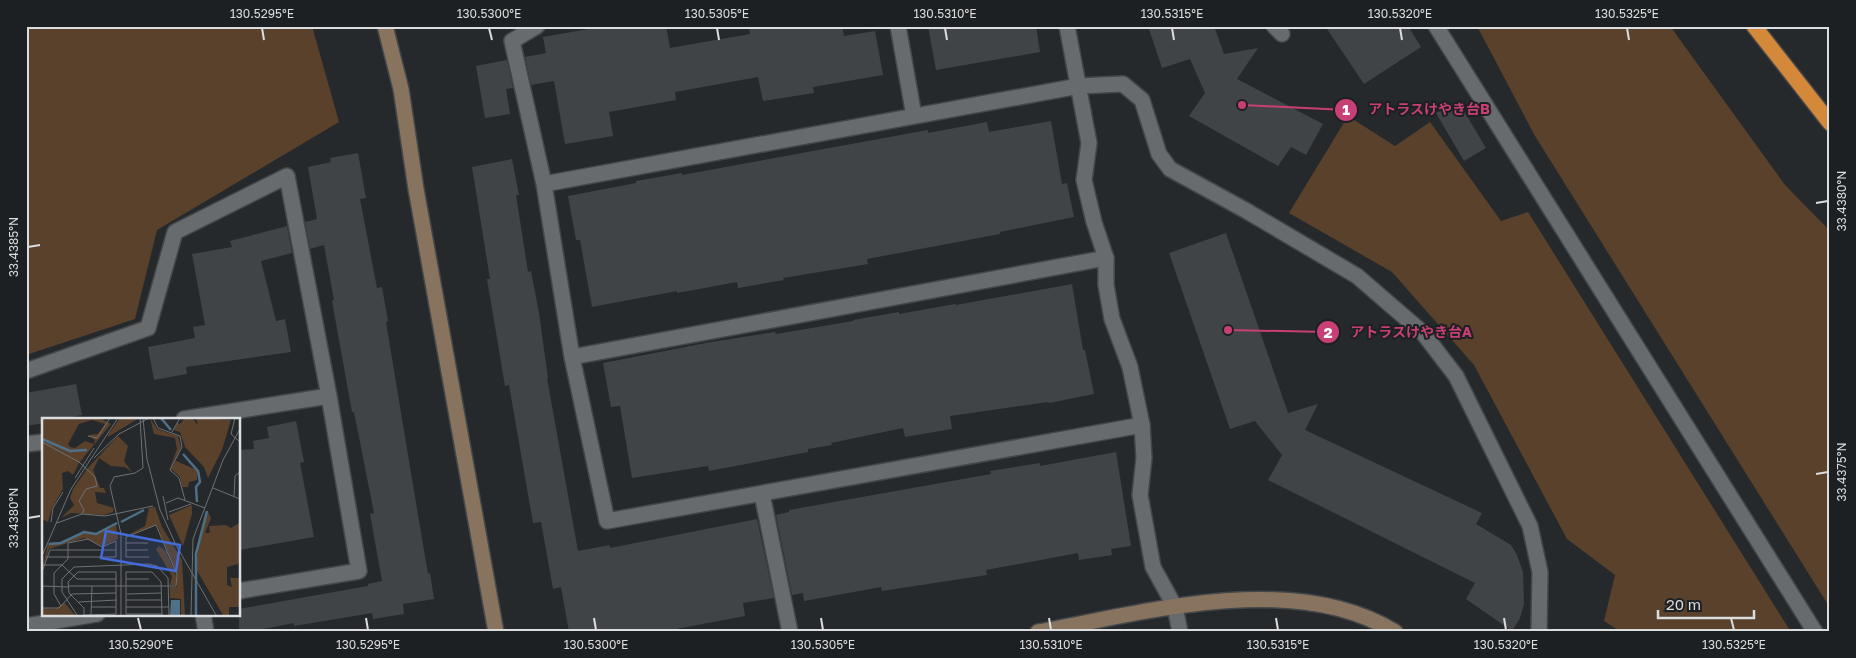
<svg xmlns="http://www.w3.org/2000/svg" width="1856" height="658" font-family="'Golos Text','Noto Sans JP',sans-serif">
<rect width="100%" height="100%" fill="#26292c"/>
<!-- green -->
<path fill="#59412b" d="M26,26H312L339,122L157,230L135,319L26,355Z
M1477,26H1670L1785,185L1830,231V608L1535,136Z
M1348,116L1395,146L1430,122L1501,221L1528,212L1791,632H1621L1604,621L1615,575L1567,539L1474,365L1392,272L1289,213Z"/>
<!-- building -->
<path fill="#414447" d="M605,26H666L670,48L750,34L749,26H842L844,36L875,31L883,75L813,87L814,93L763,101L758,77L675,92L676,100L609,112L613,136L565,144L554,81L531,85L525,57L546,53L543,37Z
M928,26H1036L1040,52L936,70Z
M1148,26H1214L1224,54L1258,48L1237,79L1323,124L1306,155L1291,147L1278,166L1189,116L1205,93L1190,59L1162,68Z
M1325,26H1408L1421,47L1364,84Z
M507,60L513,88L506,89L510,114L485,118L476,66Z
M1458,101L1486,148L1464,161L1436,113Z
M1051,121L1062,184L1067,183L1074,217L1000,232V234L867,259L868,264L783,278L784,280L738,288L737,282L677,293V291L592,307L580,240H576L568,196L636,183V181L682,173V175L928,130V133L987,122L989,132Z
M358,153L366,198L360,199L377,288L382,287L388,321L386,322L410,467L428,574L430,573L434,599L403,604L404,614L373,619L372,613L294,626V623L248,632H239V609L368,586V584L382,581L370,514L374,513L354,412H352L332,301L334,300L324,245L310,249L305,222L317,219L308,167L331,162L330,158Z
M512,159L519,195H516L528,272L531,271L539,313L548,378H547L578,551L610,545V548L757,519L774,598L743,603L745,616L660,632H569L561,587L553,589L541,522L533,523L509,385L505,386L487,279H490L472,167Z
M287,226L292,253L261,261L276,321L285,319L291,352L186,367L187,374L154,380L148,347L195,338L193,327L205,325L192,254L232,247L230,241Z
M1226,233L1288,413L1318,404L1305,430L1482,513L1476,524L1511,545L1517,555L1523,572L1524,604L1520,618L1512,631L1466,599L1475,583L1268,480L1282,455L1255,421L1230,429L1169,253Z
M1072,284L1083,350H1085L1094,394L1049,403L1048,402L950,416L952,429L905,437L903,428L831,443L832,445L808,449V452L709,471L708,466L632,478L620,406L611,407L603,363L711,342L775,332L776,334L853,321V320L899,312V314L955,304L956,305Z
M76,384L82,415L61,419H44V423L26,426V393Z
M296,421L304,462L300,463L314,537L239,550V450L254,449L253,441L269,438L267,427Z
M1116,452L1131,546L1111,549L1112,555L1079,560L1078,553L986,570L987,575L882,591L881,587L804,601L803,593L792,595L776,515L789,512V510L991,474L990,471L1040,463V466Z"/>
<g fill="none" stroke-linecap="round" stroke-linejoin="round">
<defs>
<path id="lane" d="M1067,26L1089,143L1084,180L1094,222L1106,258V285L1112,319L1130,367L1142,425L1144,458L1140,495L1153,567L1175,607
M1274,26L1282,34
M1079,86L1123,84L1142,100L1159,154L1170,169L1245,210L1357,276L1423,333L1456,376L1530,526L1540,572L1539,632"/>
<path id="street" d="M537,26L512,41L544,184L572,357L607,521L1142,425
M898,26L914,116
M1436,26L1815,632
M544,184L1079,86
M572,357L1106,258
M26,371L148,328L175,232L287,176L329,396L359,571L239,591
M184,419L329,396
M26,444L44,442
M762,494L790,632
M1175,607L1180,632
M203,614L206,632
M26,626L97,614"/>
<path id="secondary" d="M385,26L401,89L416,189L496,632
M1038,632C1147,612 1294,570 1395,632"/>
<path id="highway" d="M1754,26L1830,123"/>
</defs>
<!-- lane casing -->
<use href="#lane" stroke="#444749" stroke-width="18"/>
<!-- street casing -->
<use href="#street" stroke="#444749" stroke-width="18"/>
<!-- secondary casing -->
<use href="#secondary" stroke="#444749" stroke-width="18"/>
<!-- highway casing -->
<use href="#highway" stroke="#444749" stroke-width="18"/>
<!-- lane -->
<use href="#lane" stroke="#676b6e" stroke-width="15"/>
<!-- street -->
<use href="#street" stroke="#676b6e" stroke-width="15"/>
<!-- secondary -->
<use href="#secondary" stroke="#88745e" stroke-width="15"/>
<!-- highway -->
<use href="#highway" stroke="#d4883a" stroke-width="15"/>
</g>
<!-- ticks -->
<path fill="none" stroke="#dbdddf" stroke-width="2" d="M262,28L264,40M489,28L492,40M717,28L719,40M945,28L947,40M1172,28L1174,40M1400,28L1402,40M1627,28L1629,40M1816,203L1828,201M28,247L40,245M1816,474L1828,472M28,518L40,516M138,618L141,630M366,618L368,630M594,618L596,630M821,618L823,630M1049,618L1051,630M1276,618L1278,630M1504,618L1506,630M1731,618L1734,630"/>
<!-- overview -->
<g transform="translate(42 418)">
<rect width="198" height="198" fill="#26292c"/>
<path d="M0,0H58L69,6L37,45L31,57L26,53L20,55L21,71L10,90L6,104L0,101ZM50,2L63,6L56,16L46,17L53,22L52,26L43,23L33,30L28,29L26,26L37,6ZM78,0H97L66,19V17ZM108,0L115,11L136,18L139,30L127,53L135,31L133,20L112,16ZM143,0H150L156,7L154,0L189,2L180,32L166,60L162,49L143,29L138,14L132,12L135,5L138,6ZM76,18L86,28L82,43L90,54L83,49L69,48L57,40L51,52L58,70H62L64,75L53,74L55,85L72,90L71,94L62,97L29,95L19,100L32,87L28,80L31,71L45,51ZM134,43L155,52V62L147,64L146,69H140L138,59L129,51ZM150,87V96L141,128L127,97ZM113,89L120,109L140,142L143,197H139V181L128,180V169H135V157L115,107L84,118L103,108L107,90ZM166,94L169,100L163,115H168L167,108L184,107L189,110L197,105V143L196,146L185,149V167L190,169L188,160H197V189H187V197H181L154,151L157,119ZM74,107L76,121L60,128L42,120L7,131L0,152L6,125H20L42,115L55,116ZM117,128L124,133L134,158V167H128L130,158L114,131ZM23,185L33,197H0V190L13,191Z" fill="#59412b" fill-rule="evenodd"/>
<path d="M129,182H138V197H128Z" fill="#4e7088"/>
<path fill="none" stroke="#4e7088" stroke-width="2.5" d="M119,0L129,12M0,21L28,33L45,32M141,36L156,53L158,64L154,69L155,84M79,104L102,92M7,126L19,125L42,114L54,116L75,105M154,197V136L165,93"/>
<path fill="none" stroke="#6e7174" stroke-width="1" d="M101,0L105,41L118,92L134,127L174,197M111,0L116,10L138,18L140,29L128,52L137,60L143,82M193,0L189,16L198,24M130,14L138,0M77,16L107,0M46,18L55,20L68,0M0,24L37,44L53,59L55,68L44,71L37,83L42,92L40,96M52,40L78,15M33,60L52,30M171,70L198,81M121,78L126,102M192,78L193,58L198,54M124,85L136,80L163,90M127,94L149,86M9,104L11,90L21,74M15,105L40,96L63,98L111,88M84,125H106M84,132H106M0,138L29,71L76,0M4,139H74V123L60,129L46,121L26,125V141L12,155V176L19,188M1,147H20L35,161H74M0,154L8,132H74M36,154H74V196L42,197V190L27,175L26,164ZM84,161H107M0,168L26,169M26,168H134L135,157L114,107L84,119V139H107M85,176L119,175M84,182H119M37,184L75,182M49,189H74M84,189H127M0,190H17L30,176L74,175M120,196H84V154H110L119,164L120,197M35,197L20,174V161L32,149L107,146L115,148L126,160L127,197M49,197L50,168M79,197V116L68,68L72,59L93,55L101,50L98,0M149,197L151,121L181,42L198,11"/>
<path fill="#436bd9" fill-opacity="0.15" stroke="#436bd9" stroke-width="2.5" d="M64,113L138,127L134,153L59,140Z"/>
<rect width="198" height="198" fill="none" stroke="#dbdddf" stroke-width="2.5"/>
</g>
<!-- callouts -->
<path fill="none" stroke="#c73f75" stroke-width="2" d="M1242 105L1346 110M1228 330L1328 332"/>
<g fill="#c73f75" stroke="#1d2022" stroke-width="2">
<circle cx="1242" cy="105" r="5"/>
<circle cx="1228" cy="330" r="5"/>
<circle cx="1346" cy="110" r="12"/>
<circle cx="1328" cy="332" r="12"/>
</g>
<g font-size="15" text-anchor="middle" font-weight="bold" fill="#fff">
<text x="1346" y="115">1</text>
<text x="1328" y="338">2</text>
</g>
<g font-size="14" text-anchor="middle" font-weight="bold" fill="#c73f75" stroke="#1d2022" stroke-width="4" stroke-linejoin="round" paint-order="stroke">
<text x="1429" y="114">アトラスけやき台B</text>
<text x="1411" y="337">アトラスけやき台A</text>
</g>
<!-- border -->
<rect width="1856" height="658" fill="none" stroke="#1d2022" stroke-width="55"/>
<!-- scale -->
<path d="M1658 610v8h96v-8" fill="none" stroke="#dbdddf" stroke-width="2.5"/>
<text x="1666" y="610" font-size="15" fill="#dbdddf" stroke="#1d2022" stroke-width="4" paint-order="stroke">20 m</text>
<rect x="28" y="28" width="1800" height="602" fill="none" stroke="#dbdddf" stroke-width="2"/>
<g font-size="12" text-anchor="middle" fill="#dbdddf">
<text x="262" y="18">130.5295°E</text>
<text x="489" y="18">130.5300°E</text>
<text x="717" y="18">130.5305°E</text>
<text x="945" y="18">130.5310°E</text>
<text x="1172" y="18">130.5315°E</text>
<text x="1400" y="18">130.5320°E</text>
<text x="1627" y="18">130.5325°E</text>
<text transform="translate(1842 201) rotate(-90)" y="4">33.4380°N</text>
<text transform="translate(14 247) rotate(-90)" y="4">33.4385°N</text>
<text transform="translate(1842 472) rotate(-90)" y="4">33.4375°N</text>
<text transform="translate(14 518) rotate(-90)" y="4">33.4380°N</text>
<text x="141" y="649">130.5290°E</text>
<text x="368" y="649">130.5295°E</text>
<text x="596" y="649">130.5300°E</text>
<text x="823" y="649">130.5305°E</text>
<text x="1051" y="649">130.5310°E</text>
<text x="1278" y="649">130.5315°E</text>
<text x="1506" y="649">130.5320°E</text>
<text x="1734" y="649">130.5325°E</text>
</g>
</svg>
